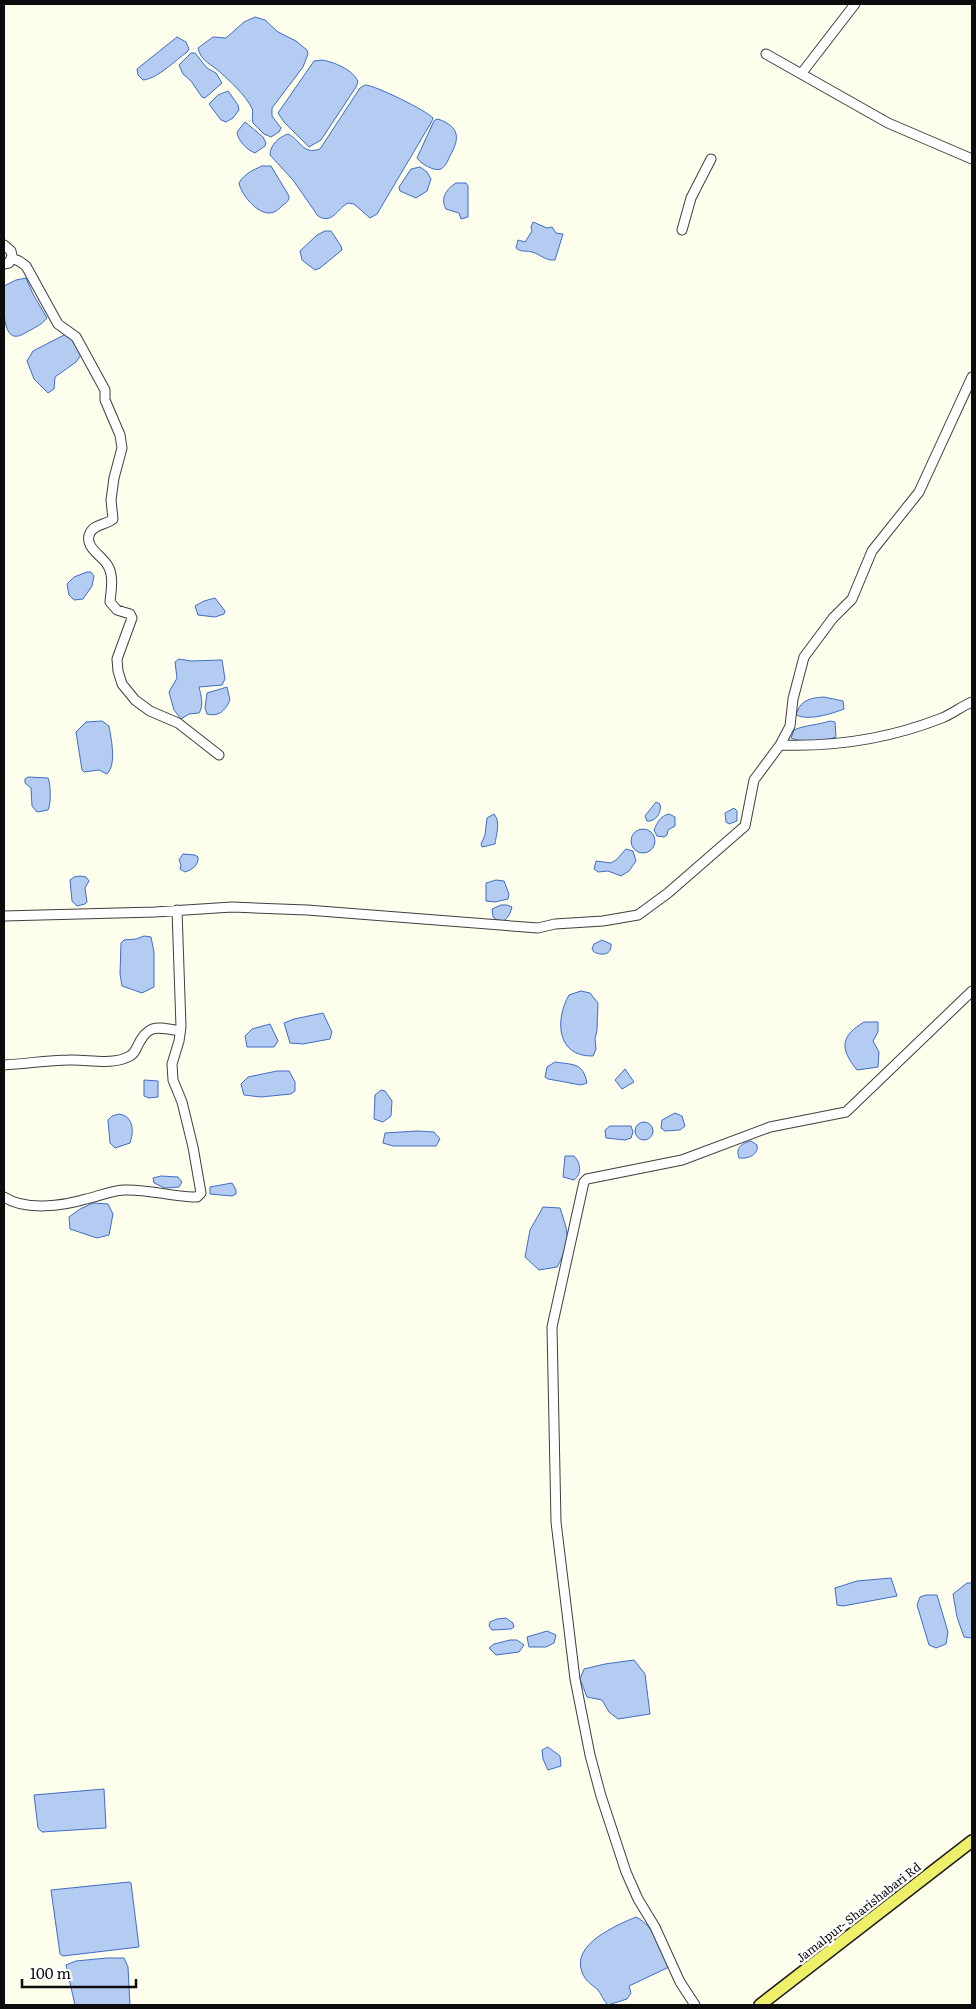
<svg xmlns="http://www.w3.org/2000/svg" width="976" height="2009" font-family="Literata,serif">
<rect width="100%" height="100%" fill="#fdfeec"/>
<!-- water -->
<path fill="#b4cbf2" stroke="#406dc5" d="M255,17L265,20L278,32L296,41L307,50L308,54L303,67L272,108V116L281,128L279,132L271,137L264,134L253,123C251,118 254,112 252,108C245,95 231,82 221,73C212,64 201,62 198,48L213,37L226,38L244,22Z
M177,37L186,42L189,49L187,52C176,60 157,79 143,80L138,75L137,69Z
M191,53H195L207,68L216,73L222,83L205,98L202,97L191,81L183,74L179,65Z
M322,60C334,62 354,70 358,82L356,87L321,140L309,147L284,122L278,113L314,61Z
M365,85C375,85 427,111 433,118L432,121L377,214L370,218L354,204L348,203C337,209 332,225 318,216L293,180L270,155C270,145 279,137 288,134C302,141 302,155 320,149L360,88Z
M228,91L238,105L239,110L233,118L226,122L221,120L209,104L218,95Z
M438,119C460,127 460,138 450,156C448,160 446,166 441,169C434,172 420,163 417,158L433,123L435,120Z
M245,122L263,137L266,143L265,146L255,153C247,150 238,141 237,132Z
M262,166H271L289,196C289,201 287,202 283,205C279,209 275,213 269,213C256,213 241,194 239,183C244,174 253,170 262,166Z
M420,167L427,172L431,179L427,191L416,198L400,191L399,187L411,169Z
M456,183H466L468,186V217L461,219L459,213L446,209C440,199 446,189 456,183Z
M533,222L547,228L552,227L556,233L563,234L555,260C545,261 540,254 532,252C525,250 522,253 516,248L518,240L525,242L532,231L531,227Z
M325,231H331L341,246L342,250L320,268L315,270L302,260L300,251L317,235Z
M26,278L33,294L47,318C42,325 32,329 25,333C0,349 4,302 4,286L16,280Z
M66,334L70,336L81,355L76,362L55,377L54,389L48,393L34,379L27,361L33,351Z
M87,572H91L94,576L92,586L83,599L74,600L69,595L67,584L74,577Z
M215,598L225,611L224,614L215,617L198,615L195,606L204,601Z
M179,659L191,661L222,660L225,679L222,685L199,687C201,695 204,706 199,713L189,714L181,719L174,710L169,692L177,678L175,662Z
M227,687L230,700C225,711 219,717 207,714L205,708L207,693Z
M824,697L843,701L844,709C831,714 809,721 796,715C800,700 810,698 824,697Z
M102,721L109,726C111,738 117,764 107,774L99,770L84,772L82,770L76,732L86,722Z
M830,721L835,722L836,737C823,742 804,744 791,738L794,730C805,725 818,725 830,721Z
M28,777L48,778C51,784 51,805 48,810L37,812L32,806L31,788L25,783V779Z
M656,802L660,804C662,812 656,822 647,821L645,816Z
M734,808L737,811V821L729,824L726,822L725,813Z
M494,814C501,822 496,835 495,844L482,847L481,844L485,835L487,818Z
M669,814L675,817V826L668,830L667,835L664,837L657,836L654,830C657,823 660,816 669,814Z
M631 841a12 12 0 1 1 24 0a12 12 0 1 1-24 0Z
M626,849L633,851L636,861L629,871L621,876L608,871L598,872L594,869L596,861L611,863L616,860Z
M183,854L195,855L198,857C199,865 192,870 185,872L180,869L181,865L179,860Z
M80,876L86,877L89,881L85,888L87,902L85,904L77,906L72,901L70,880L74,877Z
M496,880L504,881L509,894L508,899L495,902L486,901V883Z
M501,905H507L512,907C509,918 504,926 493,917L492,909Z
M144,936L151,937L154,952V987L142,993L122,986L120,974L121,943L124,940L136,939Z
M602,940L611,944C612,955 602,956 594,952L592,949L594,944Z
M581,991L590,993L598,1003L597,1030L595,1039L596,1049L593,1056C556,1057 555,1019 569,995Z
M323,1013L332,1032L330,1039L303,1044L290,1043L284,1023L294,1019Z
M864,1022H878V1032L873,1041L879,1052L878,1067L857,1070C839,1048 841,1036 864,1022Z
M270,1024L278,1041L274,1047H247L245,1036L252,1029Z
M555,1062C573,1065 583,1062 587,1083L581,1085L548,1079L545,1077L547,1067Z
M625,1069L634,1082L622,1089L615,1080Z
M277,1071H289L295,1082V1091L291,1094L261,1097L244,1095L241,1084L248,1077Z
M144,1080L158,1081V1097L149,1098L144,1096Z
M381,1090L385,1091L392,1101L391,1116L383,1122L374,1119L375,1095Z
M675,1113L682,1116L685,1126L680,1130L665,1131L661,1128L662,1120Z
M119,1114C134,1116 134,1132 130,1143L115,1148L110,1143L108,1120L112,1116Z
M635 1131a9 9 0 1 1 18 0a9 9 0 1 1-18 0Z
M610,1126H631L633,1132L631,1138L625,1140L606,1138L605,1130Z
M417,1131L434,1132L440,1139L436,1146H393L383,1143L385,1133Z
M751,1141L757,1145C759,1155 748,1159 739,1158C735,1148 742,1143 751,1141Z
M565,1156H574C581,1163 582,1174 574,1180L563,1177Z
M161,1176L178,1177L182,1182L179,1187L165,1188L154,1183L153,1178Z
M232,1183L236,1190V1194L232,1196L210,1194V1187Z
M93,1203L108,1204L113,1214L109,1235L97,1238L70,1229L69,1217L80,1209Z
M543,1207L560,1208C569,1235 571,1241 557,1267L539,1270L525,1257L530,1230Z
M891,1578L897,1596L843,1606L837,1605L835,1588L857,1581Z
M967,1583H972V1638L964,1637L957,1617L953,1594Z
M926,1595H937L948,1632L946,1644L936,1648L929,1645L917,1605L920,1597Z
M506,1618L513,1623L514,1627L511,1629L492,1630L489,1626L490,1622L497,1619Z
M547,1631L556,1635L554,1643L546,1647H529L527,1637Z
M510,1640H517L524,1645L519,1652L496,1655L489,1648L494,1644Z
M634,1660L645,1674L650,1714L618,1719L609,1712L602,1700L587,1697L580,1679L584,1669L605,1664Z
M548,1747L560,1756L561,1766L548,1770L543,1759L542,1750Z
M104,1789L106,1828L42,1832L38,1828L34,1795Z
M129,1882L131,1883L139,1947L63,1956L60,1954L51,1890Z
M636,1917C655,1927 661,1948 669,1967L629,1986L631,1993L627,1999L608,2005C603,2000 601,1993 597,1989C590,1983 586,1982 582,1972C571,1944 617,1925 636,1917Z
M107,1958H124L128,1967L130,2005H75L66,1965L76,1961Z"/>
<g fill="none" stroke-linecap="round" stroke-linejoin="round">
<defs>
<path id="minor" d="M766,54L888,123L972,159
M801,74L855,4
M682,230L691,198L711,159
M4,245L11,251L12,256L9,263L4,264
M11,258L19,261L26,266L58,324L76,337L105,390V400L120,435L122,448L114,478L111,500L113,519C106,525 94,524 90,533C83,547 103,556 108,566C114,576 111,591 110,602L117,610L130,614L132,618L117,659L118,671L122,684L135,700L150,711L178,723L219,755
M780,745L790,726L793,699L804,657L833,618L852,599L872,551L919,492L972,377
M4,916L155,912L232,907L307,910L538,928L555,924L603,921L638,915L668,893L745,826L754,780L780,745C834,747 891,738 942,718C952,714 962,706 972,702
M4,1065C26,1064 47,1060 69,1060C88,1059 112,1066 130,1056C134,1054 135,1051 137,1047C148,1023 157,1027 180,1031
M4,1197C25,1211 63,1206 86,1199C99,1196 110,1191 124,1190C147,1189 169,1196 193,1197H197L201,1193L193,1147L182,1102L173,1080L172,1064L179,1041L181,1027L177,910
M695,2005L680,1982L655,1927L638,1899L626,1872L601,1796L590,1755L575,1679L556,1522L552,1327L584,1182L587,1179L682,1160L770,1127L846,1112L972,991"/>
<path id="major" d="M760,2005L972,1841"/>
</defs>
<!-- minor casing -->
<use href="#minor" stroke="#3f3f3f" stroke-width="11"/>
<!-- major casing -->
<use href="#major" stroke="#1d1d1d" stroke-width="14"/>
<!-- minor -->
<use href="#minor" stroke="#fff" stroke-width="9"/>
<!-- major -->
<use href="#major" stroke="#eef06a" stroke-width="11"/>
</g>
<g text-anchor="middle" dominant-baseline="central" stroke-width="5" stroke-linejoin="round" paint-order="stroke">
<!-- street labels -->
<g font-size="12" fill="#0c0c0c" stroke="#fff">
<text transform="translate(858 1912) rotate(-38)">Jamalpur- Sharishabari Rd</text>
</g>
</g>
<!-- border -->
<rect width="976" height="2009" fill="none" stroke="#0c0c0c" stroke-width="10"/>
<!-- scale -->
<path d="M22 1979v8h114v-8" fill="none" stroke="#0c0c0c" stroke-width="2.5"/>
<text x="30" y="1979" font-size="15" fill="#0c0c0c" stroke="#ffffff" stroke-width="4" paint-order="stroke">100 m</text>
</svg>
